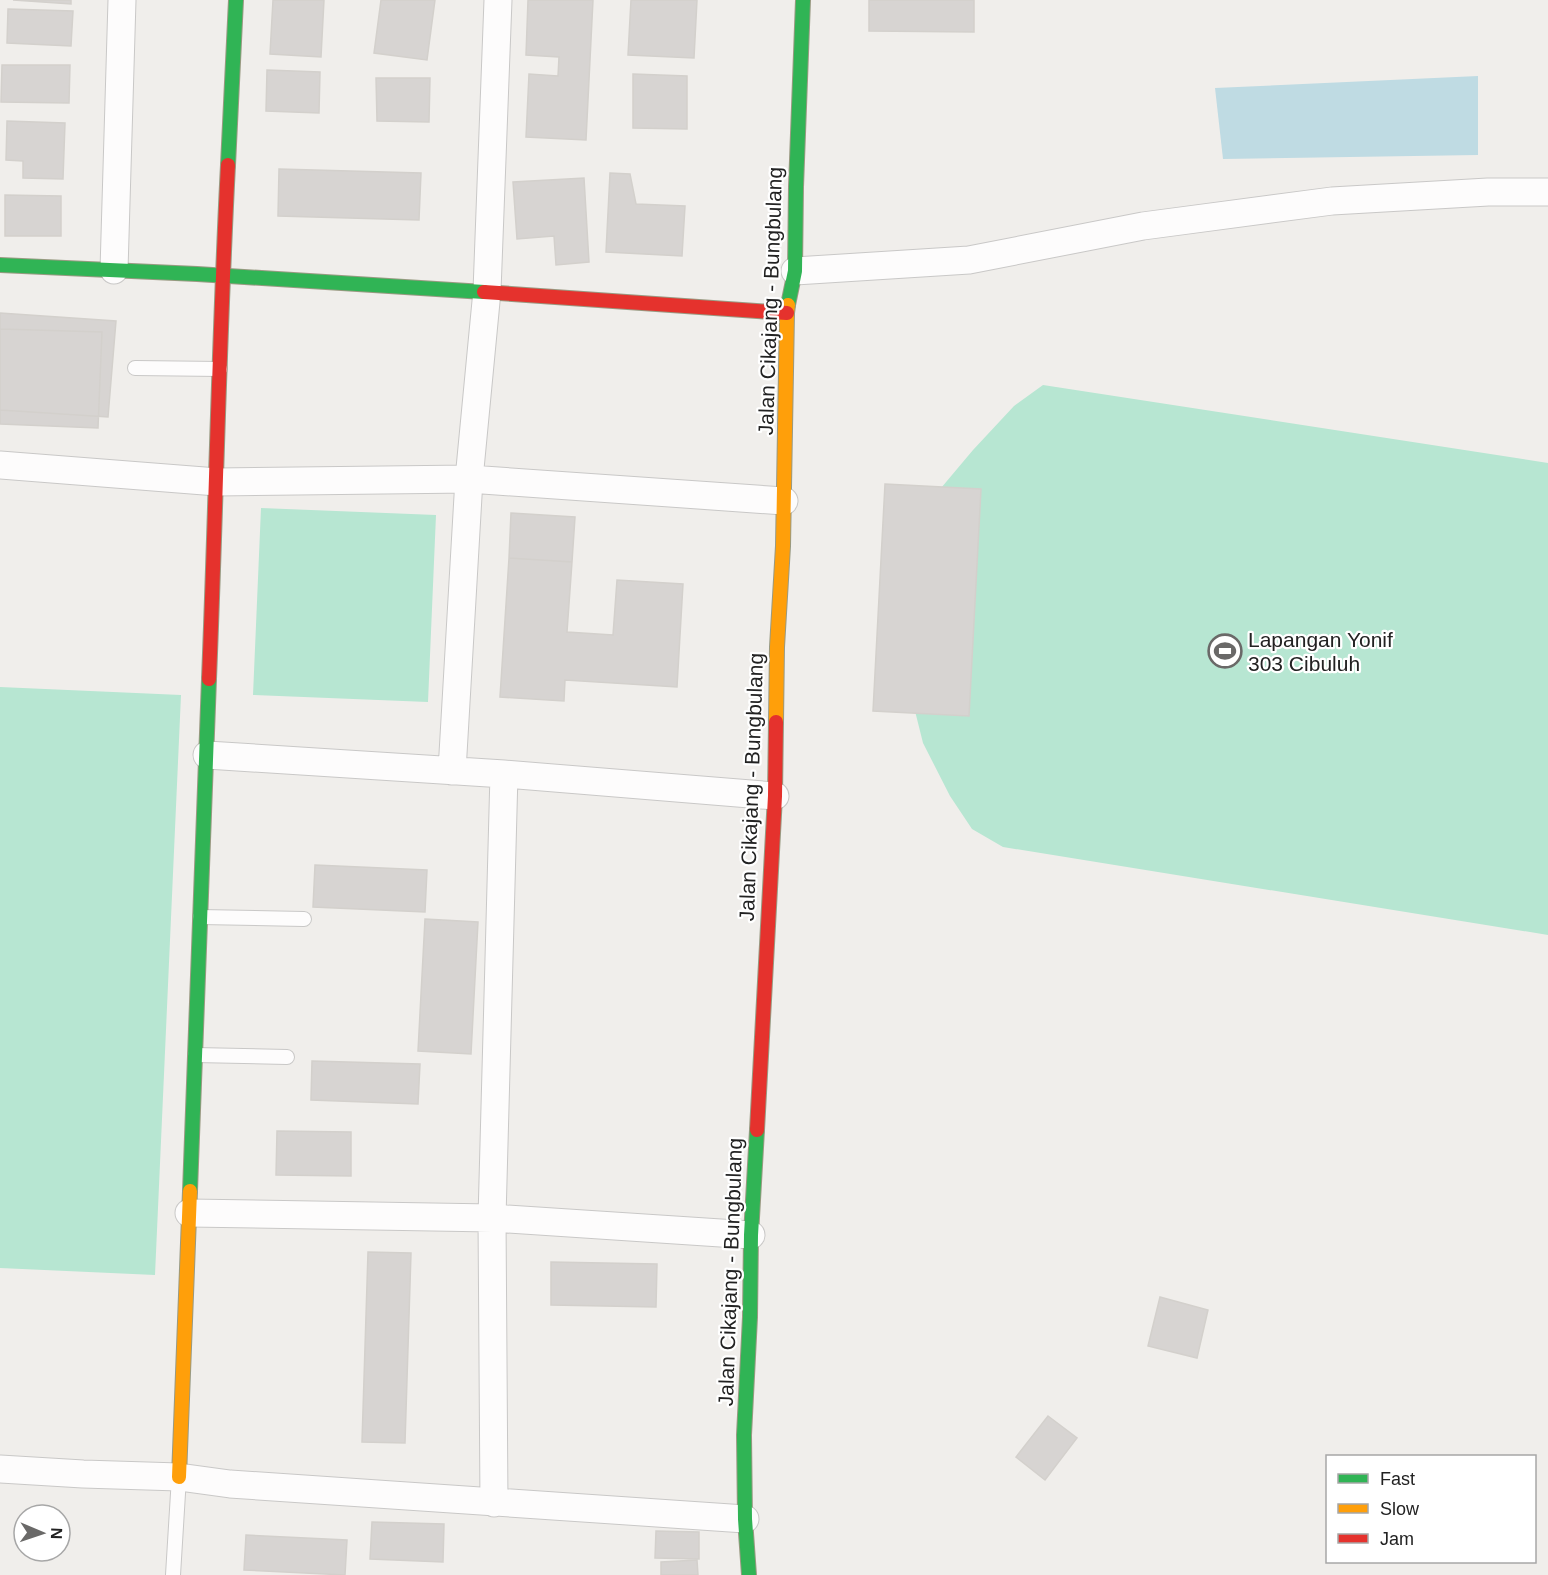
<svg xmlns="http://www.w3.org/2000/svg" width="1548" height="1575" font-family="Arial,sans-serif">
<rect width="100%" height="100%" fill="#f0eeeb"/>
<!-- pitch -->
<path fill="#b7e6d2" d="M1043,385L1548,463V935L1003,847L972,829L950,796L923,743L907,679L936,494L973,450L1014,406Z
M261,508L436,515L428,702L253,695Z
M0,687L181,695L155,1275L0,1268Z"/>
<!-- water -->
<path fill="#bfdbe3" d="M1478,76V155L1223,159L1215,88Z"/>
<!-- building -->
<path fill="#d7d4d2" stroke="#d3d0cc" stroke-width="1.5" d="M13,0H71V4Z
M273,0H324L321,57L270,54Z
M381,0H435L427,60L374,53Z
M528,0H593L586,140L526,137L529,74L558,76L559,57L526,55Z
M631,0H697L694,58L628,55Z
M869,0H974V32L869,31Z
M8,9L73,11L71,46L7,43Z
M2,65H70L69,103L1,102Z
M267,70L320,72L319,113L266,111Z
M633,74L687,76V129L633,128Z
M376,78H430L429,122L377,121Z
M7,121L65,123L63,179L23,178V161L6,160Z
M279,169L421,173L419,220L278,216Z
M610,173L630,174L636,204L685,206L682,256L606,252Z
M584,178L589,262L556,265L554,236L517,239L513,182Z
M5,195L61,196V236H5Z
M0,313L116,321L108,417L0,410Z
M0,329L102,332L98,428L0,424Z
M885,484L981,489L969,716L873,711Z
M511,513L575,517L572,562L509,558Z
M509,558L572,562L567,632L613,635L617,580L683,584L677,687L565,680L564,701L500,697Z
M315,865L427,870L425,912L313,907Z
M425,919L478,922L471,1054L418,1051Z
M312,1061L420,1064L418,1104L311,1100Z
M277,1131L351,1132V1176L276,1175Z
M368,1252L411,1253L405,1443L362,1442Z
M551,1262L657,1264L656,1307L551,1305Z
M1160,1297L1208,1310L1197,1358L1148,1346Z
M1048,1416L1077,1438L1045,1480L1016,1457Z
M372,1522L444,1524L443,1562L370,1559Z
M656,1531L699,1532V1559L655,1558Z
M246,1535L347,1540L345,1575L244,1570Z
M697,1560L698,1575H661V1562Z"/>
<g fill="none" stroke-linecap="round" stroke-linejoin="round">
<defs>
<path id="lane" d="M135,368L220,369
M200,917L304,919
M195,1055L287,1057
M173,1575L179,1477"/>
<path id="street" d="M114,270L122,0
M795,271L969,260L1143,226L1332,201L1488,192H1548
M0,465L217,482L469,479L784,501
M207,755L504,774L775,796
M452,771L469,479L487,291L498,0
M189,1213L492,1218L751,1235
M0,1469L83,1474L179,1477L230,1484L745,1519
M494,1503L492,1218L504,774"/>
<path id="fast" d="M228,165L236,0
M0,265L197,274L484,292
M788,305L795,271L796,187L803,0
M190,1191L209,679
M749,1575L745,1519L744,1435L750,1317L751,1235L757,1130"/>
<path id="slow" d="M776,722L777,647L783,546L787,313L788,305
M179,1477L190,1191"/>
<path id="jam" d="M484,292L787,313
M209,679C216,507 219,336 228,165
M757,1130L775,796L776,722"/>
</defs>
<!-- lane casing -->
<use href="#lane" stroke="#c9c8c7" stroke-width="16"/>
<!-- street casing -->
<use href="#street" stroke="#c9c8c7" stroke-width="29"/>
<!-- fast casing -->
<use href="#fast" stroke="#999a82" stroke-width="16"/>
<!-- slow casing -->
<use href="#slow" stroke="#999a82" stroke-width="16"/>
<!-- jam casing -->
<use href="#jam" stroke="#999a82" stroke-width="16"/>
<!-- lane -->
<use href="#lane" stroke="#fdfcfc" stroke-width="14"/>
<!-- street -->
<use href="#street" stroke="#fdfcfc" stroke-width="27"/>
<!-- fast -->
<use href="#fast" stroke="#30b455" stroke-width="14"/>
<!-- slow -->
<use href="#slow" stroke="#ff9f0a" stroke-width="14"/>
<!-- jam -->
<use href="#jam" stroke="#e5322d" stroke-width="14"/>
</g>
<!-- icons -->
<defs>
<symbol id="stadium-ring" viewBox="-11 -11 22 22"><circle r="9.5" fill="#fff" stroke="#6a6968" stroke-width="1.5"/><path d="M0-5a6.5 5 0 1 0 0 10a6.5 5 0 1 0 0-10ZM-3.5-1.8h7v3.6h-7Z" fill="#6a6968"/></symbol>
</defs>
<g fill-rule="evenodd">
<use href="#stadium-ring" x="1206" y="632" width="38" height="38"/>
</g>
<g text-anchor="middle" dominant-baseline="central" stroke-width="4.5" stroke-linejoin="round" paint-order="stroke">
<!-- street labels -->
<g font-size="21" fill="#222" stroke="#fff">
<text transform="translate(770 301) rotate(-88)">Jalan Cikajang - Bungbulang</text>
<text transform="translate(751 787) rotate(-88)">Jalan Cikajang - Bungbulang</text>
<text transform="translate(730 1272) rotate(-88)">Jalan Cikajang - Bungbulang</text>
</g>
<!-- poi labels -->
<g font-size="21" fill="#222" stroke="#fff" text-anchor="start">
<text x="1248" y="639">Lapangan Yonif<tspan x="1248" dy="24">303 Cibuluh</tspan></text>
</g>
</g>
<!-- legend -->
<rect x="1326" y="1455" width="210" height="108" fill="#ffffff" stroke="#a7a7a7" stroke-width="1.5"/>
<rect x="1338" y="1474" width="30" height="9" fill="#30b455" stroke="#a7a7a7" stroke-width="1.5"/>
<text x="1380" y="1485" font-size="18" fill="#222222">Fast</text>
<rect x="1338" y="1504" width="30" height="9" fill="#ff9f0a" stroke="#a7a7a7" stroke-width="1.5"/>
<text x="1380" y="1515" font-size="18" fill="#222222">Slow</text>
<rect x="1338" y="1534" width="30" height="9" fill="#e5322d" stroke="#a7a7a7" stroke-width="1.5"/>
<text x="1380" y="1545" font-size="18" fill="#222222">Jam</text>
<!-- north arrow -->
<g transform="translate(42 1533) rotate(92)"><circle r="28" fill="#ffffff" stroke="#a7a7a7" stroke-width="1.5"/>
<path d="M0-4.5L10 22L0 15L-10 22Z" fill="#6a6968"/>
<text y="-9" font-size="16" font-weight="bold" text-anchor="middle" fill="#222222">N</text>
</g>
</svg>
